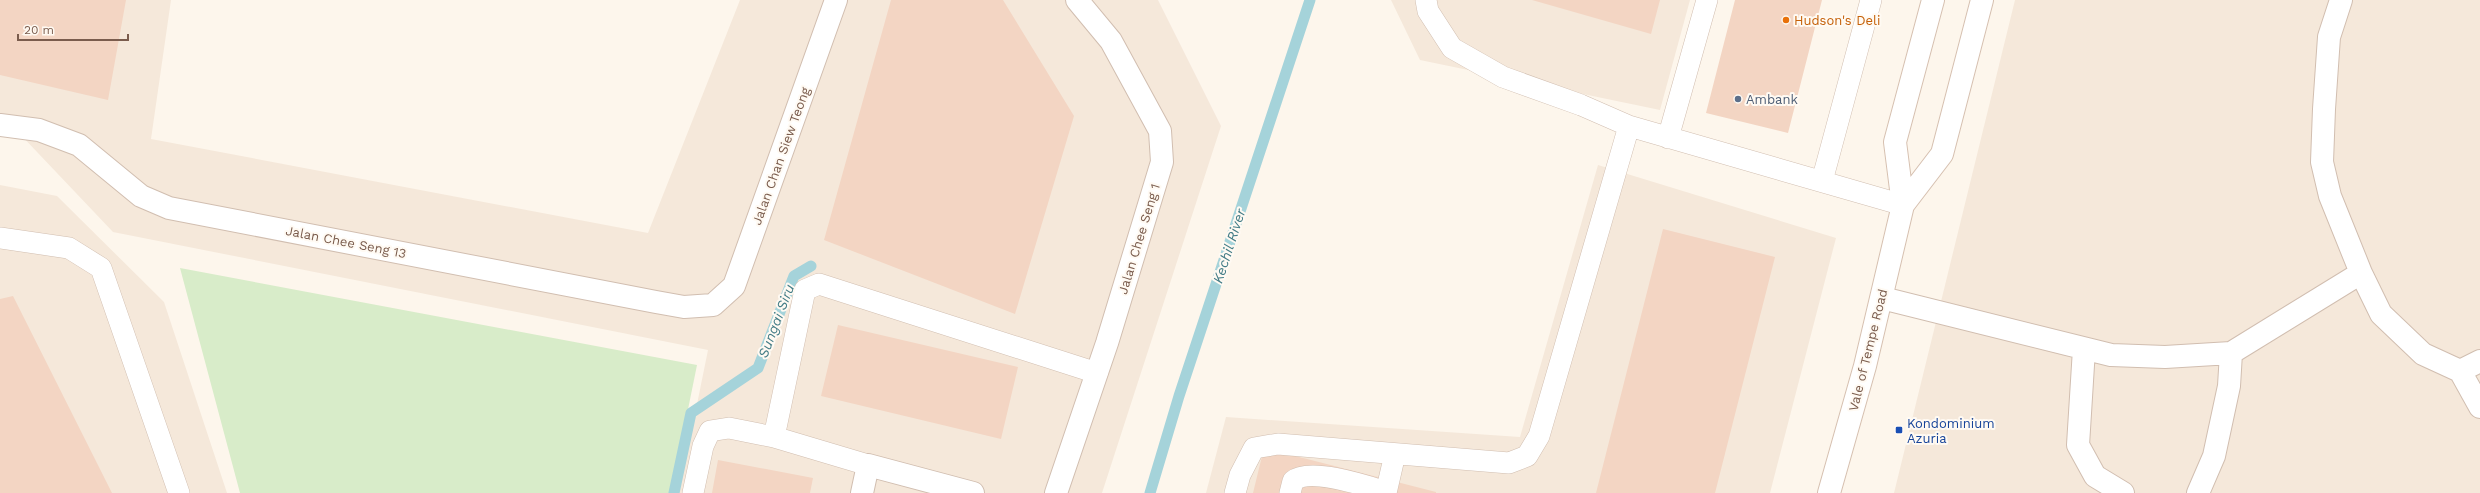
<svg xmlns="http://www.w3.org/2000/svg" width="2480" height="493" font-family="'Work Sans',sans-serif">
<rect width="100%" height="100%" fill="#fdf6ec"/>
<!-- residential -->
<path fill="#f5e8da" d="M0,0H171L151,139L648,233L740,0H1158L1221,126L1102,493H679L708,350L113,232L0,113Z
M1391,0H1690L1660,110L1420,60Z
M2015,0H2480V493H1894Z
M1598,165L1836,238L1770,493H1206L1226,417L1520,437Z
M0,185L57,196L164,302L227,493H0Z"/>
<!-- green -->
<path fill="#d8ecc9" d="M180,268L697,365L671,493H240Z"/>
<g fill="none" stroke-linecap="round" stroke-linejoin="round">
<!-- stream -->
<path stroke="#a5d3da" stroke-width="11" d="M674,493L691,413L758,368L794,276L811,266
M1150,493L1179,396L1310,0"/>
</g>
<!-- building -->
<path fill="#f3d5c3" d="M0,0H126L108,100L0,75Z
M891,0H1003L1074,116L1015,314L824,240Z
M1532,0H1660L1651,34Z
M1735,0H1822L1788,133L1706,113Z
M1663,229L1775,257L1715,493H1596Z
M13,296L112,493H0V299Z
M838,325L1018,367L1001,439L821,396Z
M1264,448L1436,492V493H1253Z
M718,460L813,478L810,493H712Z"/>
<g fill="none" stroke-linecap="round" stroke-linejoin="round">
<defs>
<path id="service" d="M1426,0L1428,11L1452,48L1503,77L1581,105L1629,126L1903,205
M1668,138L1707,0
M1822,181L1871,0
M0,238L69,248L101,268L179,493
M774,437L805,290L819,284L1097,373
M693,493L703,446L710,431L729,428L774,437L868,465
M1235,493L1240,475L1254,448L1278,444L1509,463L1527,456L1539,436L1629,126
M1290,493L1293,481C1309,467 1367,486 1386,492
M1386,493L1395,454"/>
<path id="minor" d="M2341,0L2329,37L2324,109L2322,162L2330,196L2361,273L2381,314L2423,354L2460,371L2480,407
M0,125L39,130L79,145L141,196L169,208L656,302L684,307L713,305L734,286L836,0
M1882,298L2111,355L2165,357L2231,353L2361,273
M2084,349L2078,445L2095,476L2123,493
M2460,371L2480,361
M862,493L868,465L973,493
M1056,493L1107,343L1162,162L1160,131L1111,41L1077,0
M2198,493L2214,456L2229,386L2231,353"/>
<path id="secondary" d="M1903,205L1942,154L1982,0
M1829,493L1865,366L1903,205L1895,142L1933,0"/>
</defs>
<!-- service casing -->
<use href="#service" stroke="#d1beb0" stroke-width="22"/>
<!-- minor casing -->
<use href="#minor" stroke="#d1beb0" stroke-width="24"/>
<!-- secondary casing -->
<use href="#secondary" stroke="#d6c0b0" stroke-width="24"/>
<!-- service -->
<use href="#service" stroke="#fff" stroke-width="21"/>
<!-- minor -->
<use href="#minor" stroke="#fff" stroke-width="22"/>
<!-- secondary -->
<use href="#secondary" stroke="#fff" stroke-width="22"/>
</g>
<!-- markers -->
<circle fill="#e8710a" stroke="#fffaf3" stroke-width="1.5" cx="1786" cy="20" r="4"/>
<circle fill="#5c6f8a" stroke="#fffaf3" stroke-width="1.5" cx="1738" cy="99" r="4"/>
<rect fill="#1a4fb4" stroke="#fffaf3" stroke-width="1.5" x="1895" y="426" width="8" height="8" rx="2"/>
<g text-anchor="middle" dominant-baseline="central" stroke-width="4" stroke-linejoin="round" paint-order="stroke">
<!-- food labels -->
<g font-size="13" fill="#c56008" stroke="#fffaf3" text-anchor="start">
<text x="1794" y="20">Hudson's Deli</text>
</g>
<!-- service labels -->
<g font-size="13" fill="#4e5e75" stroke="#fffaf3" text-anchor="start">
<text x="1746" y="99">Ambank</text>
</g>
<!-- street labels -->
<g font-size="13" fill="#7a5c4d" stroke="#fffaf3">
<text transform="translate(781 156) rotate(-70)">Jalan Chan Siew Teong</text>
<text transform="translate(1139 239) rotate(-73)">Jalan Chee Seng 1</text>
<text transform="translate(346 242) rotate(11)">Jalan Chee Seng 13</text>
<text transform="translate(1868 350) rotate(-76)">Vale of Tempe Road</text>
</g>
<!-- transit labels -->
<g font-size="13" fill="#164399" stroke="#fffaf3" text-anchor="start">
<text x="1907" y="423">Kondominium<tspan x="1907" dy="15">Azuria</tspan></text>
</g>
<!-- water labels -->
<g font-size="14" font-style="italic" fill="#437c86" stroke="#fffaf3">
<text transform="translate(1229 246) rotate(-72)">Kechil River</text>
<text transform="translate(776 321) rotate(-69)">Sungai Siru</text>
</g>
</g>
<!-- scale -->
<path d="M18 34v6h110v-6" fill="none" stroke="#7a5c4d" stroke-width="2"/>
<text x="24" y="34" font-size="12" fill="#7a5c4d" stroke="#fffaf3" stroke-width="3" paint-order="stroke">20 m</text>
</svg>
